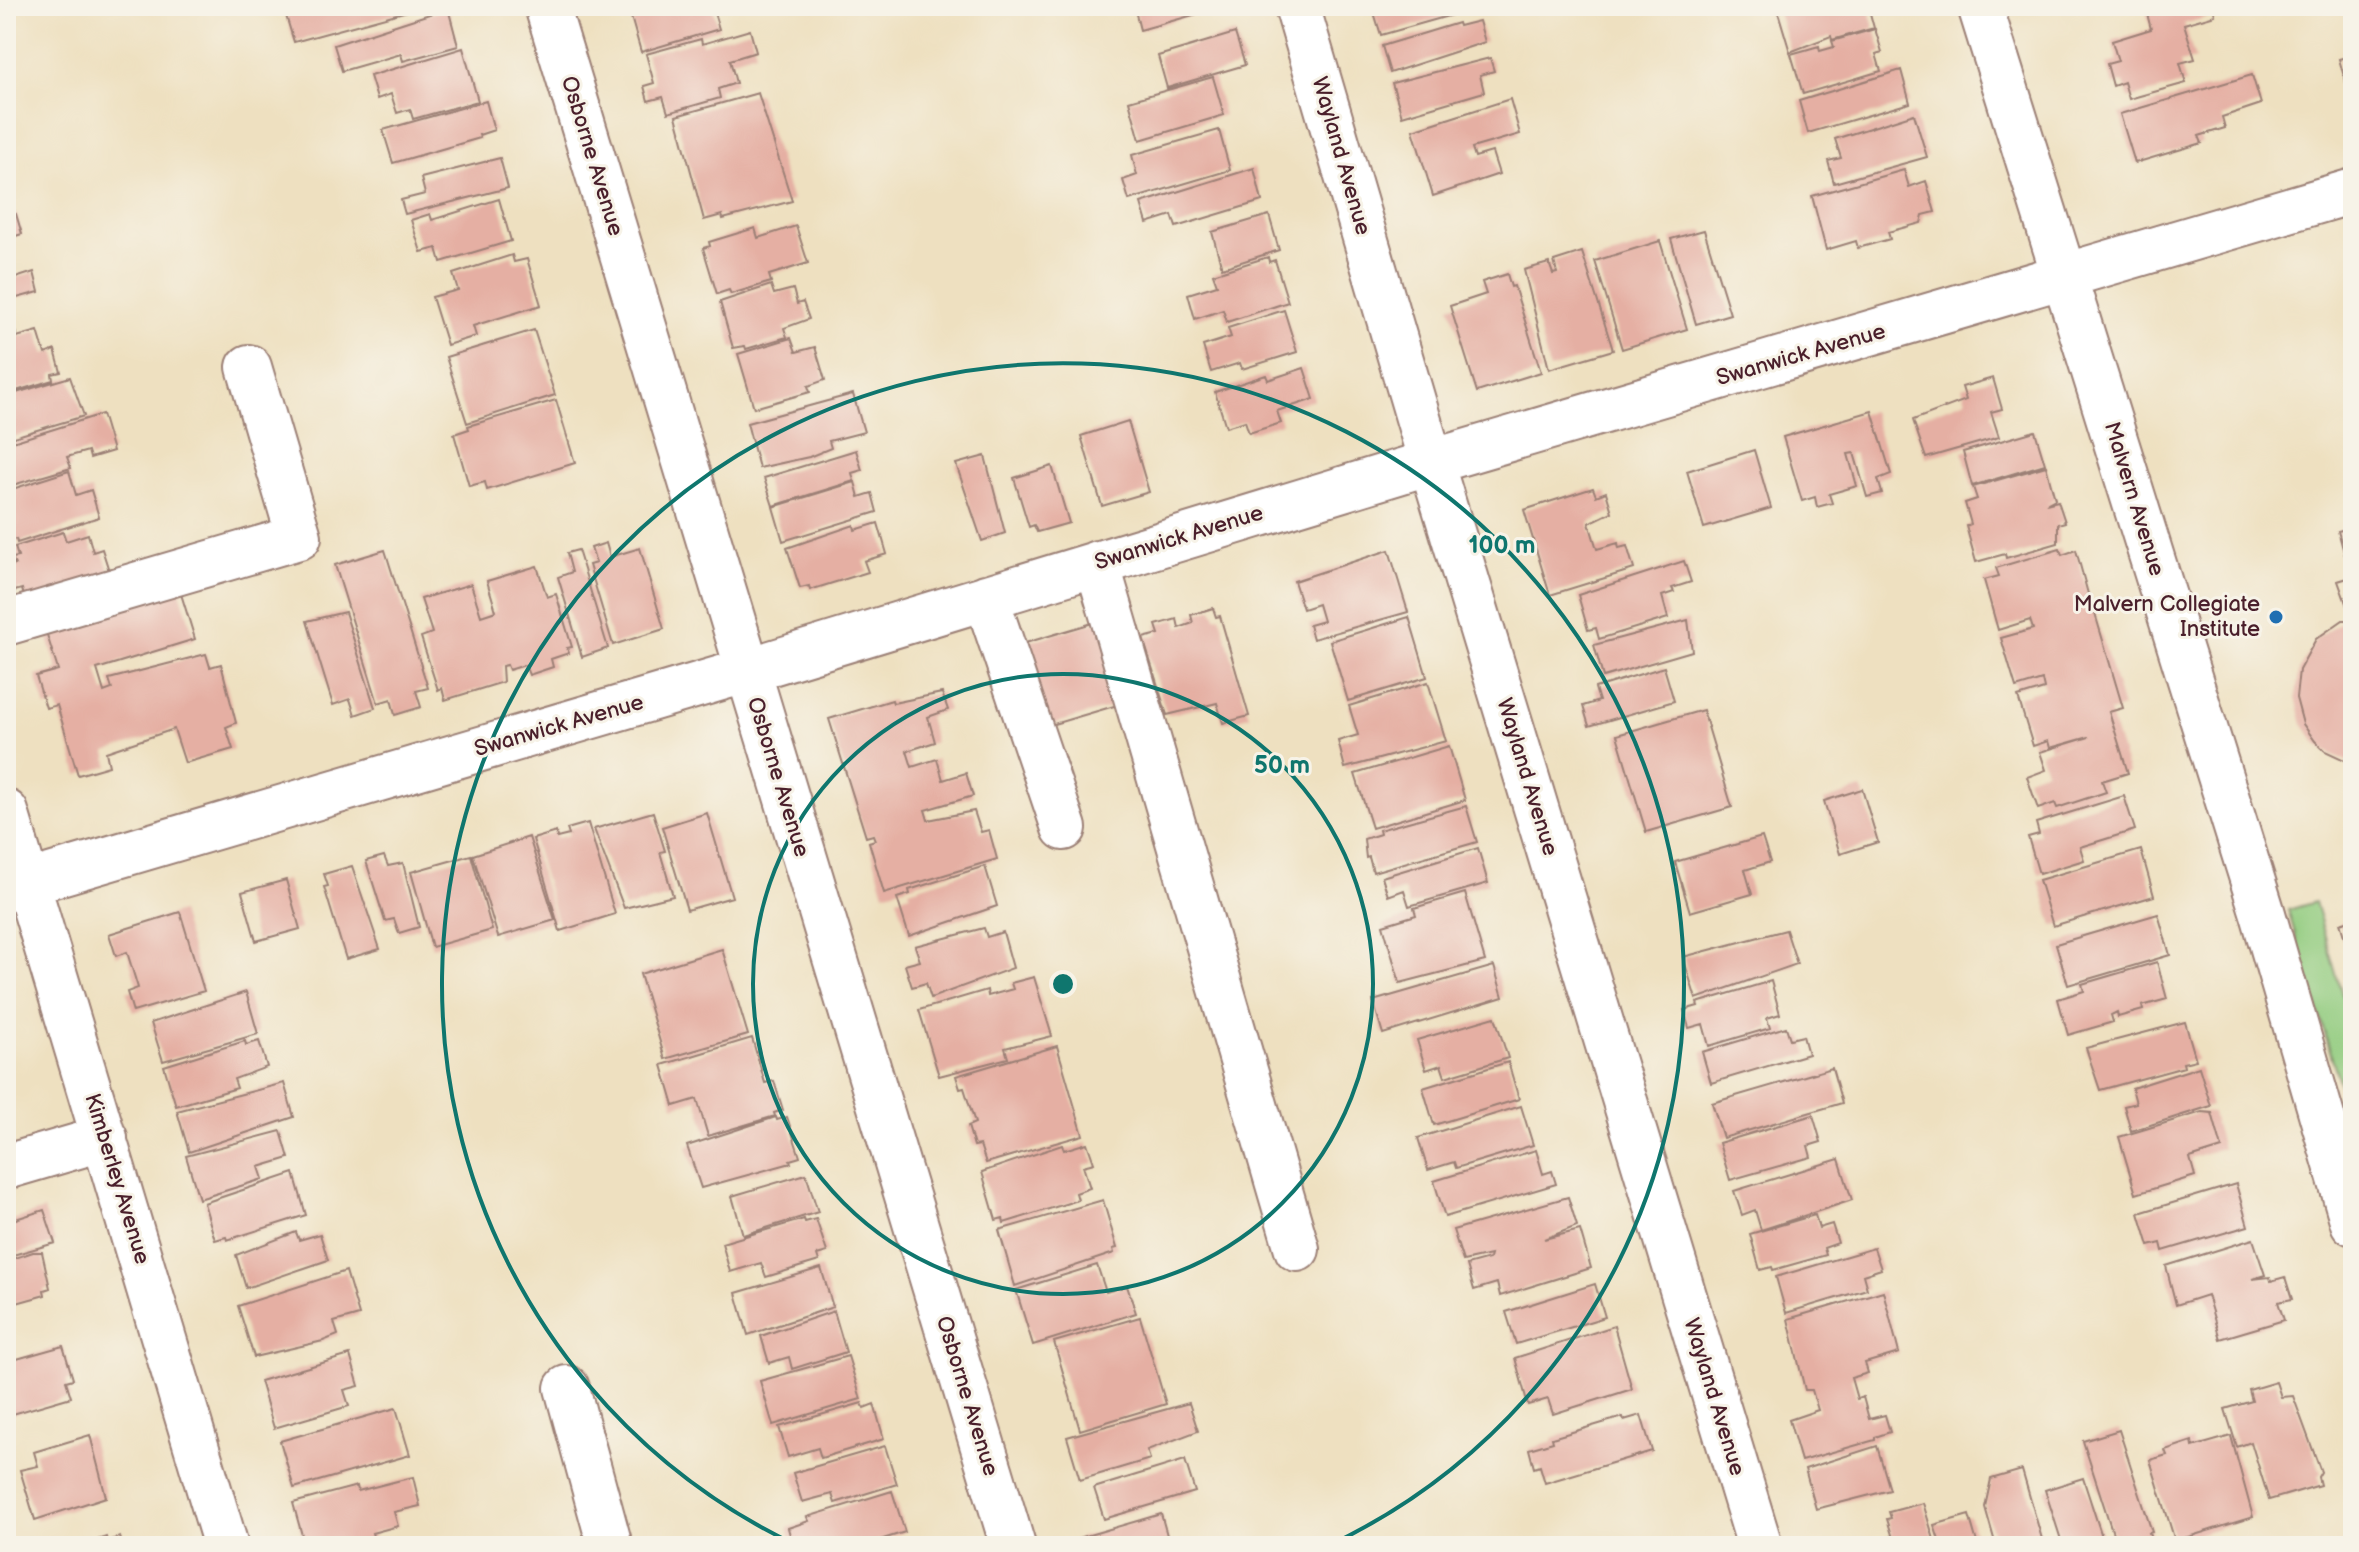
<svg xmlns="http://www.w3.org/2000/svg" width="2359" height="1552" font-family="'Balsamiq Sans',sans-serif">
<rect width="100%" height="100%" fill="#f7f3e8"/>
<filter id="ink" filterUnits="userSpaceOnUse"><feTurbulence type="fractalNoise" baseFrequency=".0125" numOctaves="2"/><feDisplacementMap in="SourceGraphic" scale="16" xChannelSelector="R" yChannelSelector="G"/><feConvolveMatrix kernelMatrix="1 2 1 2 8 2 1 2 1" color-interpolation-filters="sRGB"/></filter>
<filter id="wash" filterUnits="userSpaceOnUse"><feTurbulence type="fractalNoise" baseFrequency=".006" numOctaves="4" result="noise"/><feDisplacementMap in="SourceGraphic" scale="32" xChannelSelector="R" yChannelSelector="G"/><feGaussianBlur stdDeviation="1.8" result="paint"/><feColorMatrix in="noise" values="0 0 0 0 0 0 0 0 0 0 0 0 0 0 0 0 0 1.4 0 .05"/><feComposite in="paint" operator="in"/></filter>
<g filter="url(#wash)">
<rect width="100%" height="100%" fill="#eee0c0"/>
<!-- green -->
<path fill="#93cc80" stroke="#6e7656" stroke-width="2" d="M2315,902L2353,1032V1128L2288,910Z"/>
<g id="blocks">
<!-- building -->
<path fill="#e5afa3" d="M294,6H422V7L294,42L284,9Z
M667,6H712L719,29L641,52L631,17Z
M1134,6H1221L1222,7L1140,30Z
M1372,6H1472L1473,9L1381,35Z
M1800,6H1868L1874,28L1832,40L1831,36L1790,52L1778,12Z
M2145,6H2213L2215,15L2184,24L2195,59L2180,63L2186,83L2129,99L2124,82L2113,86L2107,64L2118,61L2112,41L2151,29Z
M448,8L458,46L403,61L401,54L342,71L334,45Z
M1479,21L1485,42L1390,73L1382,46L1458,23L1459,26Z
M1875,29L1882,52L1876,54L1881,71L1803,94L1791,54L1819,46L1820,51L1834,47L1832,41Z
M750,30L756,52L730,60L736,83L718,89L720,98L668,113L663,97L648,101L644,86L654,83L646,54L701,39L702,44Z
M1235,33L1245,65L1167,88L1158,56Z
M463,48L478,101L413,119L410,109L397,113L391,94L377,99L370,76Z
M2353,55V105H2352L2339,59Z
M1490,58L1494,71L1480,75L1484,92L1402,116L1392,83Z
M1901,70L1910,103L1808,133L1799,101Z
M2252,75L2261,104L2222,117L2225,128L2199,136L2202,143L2135,163L2120,114Z
M1213,77L1224,115L1140,140L1129,101Z
M758,93L792,201L723,219L722,215L704,220L676,116Z
M1510,99L1520,134L1472,148L1475,157L1492,152L1499,174L1433,196L1413,130Z
M486,101L494,130L479,135L480,138L393,163L383,130Z
M1914,114L1927,157L1834,183L1828,161L1841,158L1835,139Z
M1219,130L1230,170L1129,200L1123,180L1137,175L1132,155Z
M500,158L508,188L405,214L401,200L425,194L421,178Z
M1254,168L1262,201L1176,227L1172,215L1147,223L1141,203Z
M1904,170L1909,187L1926,181L1935,212L1923,215L1921,223L1888,232L1890,239L1858,248L1856,241L1826,250L1812,196Z
M499,199L511,241L441,262L437,248L421,252L411,220L430,214L432,220Z
M16,214L22,234L6,239V217Z
M1269,215L1279,250L1222,268L1212,232Z
M796,226L808,263L769,275L771,282L731,294L729,290L717,294L703,248L710,246L709,242L755,228L758,238Z
M1704,230L1730,314L1696,324L1671,239Z
M1660,241L1687,329L1622,349L1595,261Z
M1582,252L1613,350L1549,369L1524,270L1549,263L1553,274L1557,273L1554,261Z
M512,255L514,262L527,259L541,305L473,326L476,336L447,345L432,297L458,290L453,274Z
M1268,257L1269,262L1275,260L1288,302L1227,322L1223,310L1195,319L1188,294L1217,285L1213,274Z
M34,272L39,292L6,301V281Z
M1507,274L1511,287L1514,286L1541,372L1477,392L1450,306L1486,294L1482,282Z
M771,285L774,294L793,289L797,304L803,302L809,319L784,328L787,337L746,349L745,346L733,348L720,302Z
M6,301L16,334L6,337Z
M1284,310L1297,352L1242,369L1240,363L1211,372L1203,346L1231,337L1228,328Z
M534,330L555,395L467,423L446,357Z
M38,331L45,354L55,350L61,372L52,374L53,380L6,394V340Z
M791,338L796,352L815,347L825,380L808,386L810,392L754,408L738,354Z
M1304,368L1314,399L1277,411L1281,423L1249,433L1245,421L1226,427L1215,392L1266,375L1268,380Z
M70,377L84,416L7,439L6,396Z
M1993,378L2002,409L1991,412L1999,437L1926,458L1913,420L1966,400L1962,387Z
M853,394L864,432L829,441L831,448L809,457L759,468L747,423Z
M556,400L575,463L487,490L485,482L469,486L454,434L469,429L468,426Z
M1872,411L1891,474L1878,479L1882,493L1867,497L1854,453L1848,454L1857,486L1829,494L1832,503L1817,507L1815,497L1802,501L1783,437Z
M102,414L113,451L90,458L88,451L67,457L71,468L6,487V444Z
M1128,421L1149,492L1102,506L1081,436Z
M2035,431L2045,464L1972,486L1963,452Z
M856,450L862,470L852,473L854,481L773,506L764,478Z
M1754,450L1771,508L1704,528L1687,471Z
M985,456L1005,533L982,541L956,464Z
M1052,466L1069,523L1037,532L1034,525L1029,527L1014,478Z
M2046,466L2055,499L2046,504L2058,501L2065,522L2058,524V543L2006,558L2005,554L1976,562L1966,526L1971,524L1965,503L1977,499L1973,487Z
M69,471L76,495L91,490L99,517L17,543L16,539L7,541L6,491Z
M855,482L859,497L872,493L877,512L783,541L773,507Z
M1593,488L1596,496L1606,492L1612,512L1589,523L1597,549L1618,543L1619,548L1627,546L1634,569L1550,595L1524,510Z
M878,523L887,554L864,561L868,572L810,590L809,586L800,588L787,548L854,525L855,530Z
M2353,527V764L2325,751L2315,741L2303,724L2296,698L2299,670L2316,639L2343,620H2352L2338,581L2351,577L2338,531Z
M63,532L66,541L88,534L93,552L102,549L111,577L26,603L22,589L11,592L6,577V567L15,565L12,558L18,557L15,547Z
M606,543L610,557L640,548L664,629L613,645L589,565L596,563L591,548Z
M2060,549L2062,555L2076,550L2091,605L2078,609L2093,607L2123,708L2109,712L2128,773L2102,781L2106,792L2057,808L2055,803L2038,809L2027,777L2046,770L2040,752L2089,737L2050,748L2048,741L2033,746L2018,697L2044,689L2042,680L2016,688L2001,638L2033,629L2030,620L1998,630L1984,580L1999,576L1996,568Z
M385,550L428,688L416,691L421,707L395,715L391,699L378,703L335,565Z
M578,550L608,648L582,657L558,577L572,572L567,553Z
M1389,550L1408,612L1313,639L1309,625L1323,621L1318,604L1303,609L1294,581Z
M1684,561L1691,582L1672,588L1674,592L1662,596L1668,618L1599,639L1596,628L1588,630L1578,595Z
M537,566L547,597L556,594L572,647L567,648L569,653L551,659L553,667L529,675L525,665L509,670L507,665L502,666L503,682L445,700L442,688L438,690L421,637L432,633L421,599L471,584L481,616L496,611L487,581Z
M177,581L195,639L97,669L104,692L112,689L109,679L206,654L210,667L221,664L236,723L226,727L233,749L185,763L174,729L106,752L109,766L78,775L57,705L46,708L36,676L58,670L43,622Z
M1213,608L1216,617L1220,616L1249,716L1223,723L1217,703L1167,715L1143,638L1159,634L1156,625L1177,619L1179,628L1193,623L1191,615Z
M345,612L375,708L355,715L350,699L333,705L307,621Z
M1409,617L1427,677L1348,701L1330,641Z
M1106,619L1131,701L1047,726L1022,644Z
M1688,620L1692,651L1603,677L1594,645Z
M1664,667L1674,701L1589,726L1583,706L1599,701L1595,688Z
M1428,682L1446,741L1345,768L1338,741L1358,735L1349,706Z
M942,693L948,710L928,717L935,742L907,751L912,767L937,759L943,780L966,773L973,796L925,810L928,820L974,811L981,832L989,830L997,859L884,893L869,842L875,840L873,835L866,837L829,719L892,700L893,703Z
M1703,710L1732,807L1646,832L1617,735Z
M1449,746L1465,800L1372,828L1355,774Z
M1862,789L1878,842L1840,854L1824,801Z
M2124,796L2135,830L2080,847L2084,860L2039,874L2028,837L2039,834L2036,823Z
M1466,806L1477,842L1373,872L1369,857L1366,858L1364,839L1380,834L1379,830Z
M653,812L665,851L660,852L673,896L624,908L594,829Z
M707,813L732,897L687,910L662,827Z
M588,823L615,914L560,931L533,839L556,832L557,838L569,835L567,829Z
M529,837L555,920L498,937L473,855Z
M1762,837L1770,862L1745,870L1752,894L1690,912L1675,862Z
M1478,848L1488,883L1409,906L1404,890L1388,896L1382,877Z
M2141,850L2154,896L2053,926L2039,880Z
M471,855L492,930L432,947L411,872Z
M384,856L388,866L403,863L419,927L399,933L394,919L385,921L366,861Z
M352,866L380,949L346,959L324,887L328,886L324,874Z
M985,866L997,906L909,936L897,898L910,894L909,890Z
M286,880L300,929L256,941L242,892Z
M1465,893L1485,961L1400,983L1383,925L1416,915L1414,908Z
M180,912L204,991L133,1012L127,992L138,988L127,952L116,956L109,934Z
M2158,914L2170,955L2068,985L2056,944Z
M2353,919V962H2352L2340,923Z
M984,928L987,937L1003,932L1013,968L931,998L926,983L912,987L905,965L920,961L915,946Z
M1786,930L1797,964L1696,999L1683,957Z
M722,949L748,1035L665,1059L640,974Z
M2157,962L2167,999L2142,1006L2143,1010L2118,1017L2117,1012L2111,1015L2113,1022L2068,1035L2058,999L2084,991L2082,984Z
M1494,966L1503,997L1383,1034L1373,1001Z
M1034,977L1052,1036L1005,1048L1008,1058L939,1076L919,1010L987,990L988,996L1013,989L1011,983Z
M1771,981L1780,1014L1767,1018L1770,1028L1709,1046L1703,1024L1689,1028L1684,1010L1698,1006L1697,1003Z
M246,992L258,1034L163,1061L151,1023Z
M1495,1017L1508,1058L1445,1077L1441,1065L1426,1070L1417,1040Z
M2185,1022L2196,1060L2183,1063L2184,1067L2100,1090L2086,1048Z
M1786,1027L1790,1039L1803,1036L1808,1054L1711,1083L1702,1052Z
M752,1038L765,1083L774,1081L783,1110L774,1113L775,1116L708,1136L697,1099L674,1106L662,1065Z
M245,1041L246,1045L259,1041L267,1067L234,1079L237,1088L176,1106L164,1066Z
M1057,1046L1083,1135L986,1163L980,1145L974,1146L968,1126L975,1123L964,1088L960,1089L956,1076Z
M1508,1062L1519,1099L1434,1125L1423,1088Z
M2199,1067L2211,1106L2131,1131L2124,1106L2136,1103L2132,1088Z
M1832,1068L1842,1103L1723,1138L1712,1103Z
M284,1083L294,1117L189,1152L177,1111Z
M1521,1106L1533,1145L1456,1168L1454,1162L1428,1170L1418,1138Z
M2202,1112L2212,1113L2222,1148L2190,1158L2195,1176L2136,1194L2119,1137Z
M1813,1115L1821,1142L1808,1146L1811,1157L1730,1180L1719,1143Z
M776,1117L777,1120L787,1117L800,1157L790,1160L791,1163L701,1188L687,1146Z
M281,1131L289,1158L259,1167L263,1179L199,1199L186,1156Z
M1087,1143L1094,1163L1083,1166L1090,1188L1076,1193L1078,1200L1004,1223L1003,1218L996,1220L982,1172L1062,1145L1064,1150Z
M1536,1150L1543,1174L1552,1171L1556,1184L1445,1217L1434,1181Z
M1839,1159L1852,1200L1761,1230L1755,1210L1742,1215L1734,1191Z
M294,1173L306,1215L227,1240L226,1237L215,1240L204,1203Z
M806,1174L818,1212L743,1235L732,1196Z
M2236,1184L2248,1226L2163,1251L2161,1243L2149,1246L2139,1213Z
M1568,1197L1577,1226L1544,1239L1580,1230L1591,1268L1500,1296L1497,1283L1474,1290L1467,1265L1489,1259L1490,1255L1463,1261L1453,1230Z
M1103,1200L1117,1248L1113,1249L1114,1253L1015,1286L999,1230Z
M44,1210L55,1243L6,1257V1222Z
M1815,1215L1819,1228L1832,1224L1838,1243L1824,1248L1826,1255L1773,1270L1772,1267L1760,1270L1750,1234Z
M804,1219L805,1222L816,1219L827,1252L817,1255L819,1261L766,1277L761,1263L730,1272L722,1243Z
M296,1232L299,1240L320,1234L328,1260L246,1288L236,1255Z
M2253,1239L2265,1275L2252,1279L2270,1277L2271,1281L2285,1277L2292,1299L2278,1302L2284,1320L2220,1339L2207,1295L2176,1305L2166,1266Z
M1874,1248L1881,1269L1863,1275L1867,1289L1786,1313L1776,1277Z
M33,1252H42L50,1288L44,1290L45,1295L6,1306V1261Z
M1097,1265L1106,1292L1127,1286L1136,1313L1033,1345L1016,1290Z
M821,1268L833,1307L748,1335L736,1293Z
M346,1271L359,1315L334,1322L338,1335L323,1341L254,1357L238,1306Z
M1595,1284L1605,1317L1516,1344L1506,1312Z
M1883,1291L1899,1353L1865,1363L1868,1373L1851,1378L1857,1399L1863,1397L1869,1419L1885,1415L1890,1432L1875,1437V1440L1801,1461L1789,1420L1818,1410L1812,1390H1805L1788,1319Z
M834,1311L846,1352L792,1369L789,1357L769,1363L761,1336Z
M1140,1317L1166,1404L1080,1430L1054,1342Z
M1614,1326L1632,1389L1553,1414L1548,1399L1528,1405L1515,1358Z
M63,1346L73,1379L66,1381L71,1397L6,1416V1362Z
M350,1355L359,1386L344,1390L349,1406L274,1428L260,1381Z
M848,1356L861,1399L773,1425L760,1381Z
M2276,1382L2281,1397L2293,1396L2321,1472L2318,1477L2320,1485L2269,1500L2251,1442L2237,1447L2225,1409L2252,1401L2249,1390Z
M862,1403L864,1408L874,1404L884,1439L821,1458L818,1448L788,1457L779,1427Z
M1189,1403L1198,1431L1147,1450L1150,1459L1080,1480L1067,1437Z
M396,1408L410,1455L294,1488L280,1441Z
M1641,1415L1652,1451L1545,1483L1540,1466L1534,1468L1529,1449L1553,1442L1552,1438L1623,1417L1624,1420Z
M2119,1430L2152,1532L2149,1533L2153,1546H2117L2083,1441Z
M90,1435L106,1497L35,1520L20,1470L38,1466L34,1452Z
M2231,1436L2253,1517L2175,1541L2150,1460L2167,1455L2165,1450L2192,1441L2193,1447Z
M885,1446L897,1484L835,1503L832,1494L802,1502L793,1473Z
M1877,1446L1890,1490L1816,1509L1805,1469Z
M1185,1460L1195,1492L1104,1519L1094,1488Z
M2022,1470L2044,1546H1996L1985,1507L1991,1479Z
M413,1477L420,1506L394,1512L398,1526L372,1533L376,1546H305L293,1503L357,1486L358,1491Z
M2083,1478L2105,1546H2063L2045,1490Z
M892,1491L905,1532L861,1546H793L788,1528L809,1521L807,1517Z
M1923,1503L1936,1546H1879L1878,1543L1893,1538L1887,1519L1891,1518L1889,1512Z
M1161,1514L1170,1546H1082L1079,1538Z
M1969,1515L1978,1546H1941L1934,1525Z
M106,1537L107,1541L120,1537L123,1546H80Z"/>
</g>
</g>
<g filter="url(#ink)">
<use href="#blocks" fill-opacity="0" stroke="#9c8076" stroke-width="2"/>
<g fill="none" stroke-linecap="round" stroke-linejoin="round">
<defs>
<path id="minor" d="M547,6L1013,1546
M1297,6L1431,462L1760,1546
M1980,6L2263,914L2353,1223
M1097,563L1297,1249
M986,597L1064,828
M6,623L299,537L249,367
M6,812L226,1546
M6,889L745,671L1431,462L2353,191
M6,1167L105,1138
M567,1388L610,1546"/>
</defs>
<!-- minor casing -->
<use href="#minor" stroke="#9c8076" stroke-width="48"/>
<!-- minor -->
<use href="#minor" stroke="#fff" stroke-width="44"/>
</g>
</g>
<!-- distance rings -->
<g fill="none" stroke="#0f766e" stroke-width="4">
<circle cx="1063" cy="984" r="310"/>
<path d="M796 1545A621 621 0 1 1 1330 1545"/>
</g>
<!-- markers -->
<circle fill="#1f6fb2" stroke="#f7f3e8" stroke-width="3" cx="2276" cy="617" r="8"/>
<g text-anchor="middle" dominant-baseline="central" stroke-width="6" stroke-linejoin="round" paint-order="stroke">
<!-- street labels -->
<g font-size="22" fill="#4a1f2b" stroke="#f7f3e8">
<text transform="translate(592 156) rotate(73)">Osborne Avenue</text>
<text transform="translate(1341 156) rotate(74)">Wayland Avenue</text>
<text transform="translate(1801 355) rotate(-16)">Swanwick Avenue</text>
<text transform="translate(2134 499) rotate(73)">Malvern Avenue</text>
<text transform="translate(1179 538) rotate(-17)">Swanwick Avenue</text>
<text transform="translate(559 726) rotate(-16)">Swanwick Avenue</text>
<text transform="translate(778 777) rotate(73)">Osborne Avenue</text>
<text transform="translate(1527 777) rotate(73)">Wayland Avenue</text>
<text transform="translate(117 1179) rotate(73)">Kimberley Avenue</text>
<text transform="translate(967 1396) rotate(73)">Osborne Avenue</text>
<text transform="translate(1714 1397) rotate(73)">Wayland Avenue</text>
</g>
<!-- poi labels -->
<g font-size="22" fill="#4a1f2b" stroke="#f7f3e8" text-anchor="end">
<text x="2260" y="604">Malvern Collegiate<tspan x="2260" dy="25">Institute</tspan></text>
</g>
</g>
<circle cx="1063" cy="984" r="12" fill="#0f766e" stroke="#f7f3e8" stroke-width="4"/>
<g font-size="24" text-anchor="middle" font-weight="bold" fill="#0f766e" stroke="#f7f3e8" stroke-width="6" stroke-linejoin="round" paint-order="stroke">
<text x="1502" y="553">100 m</text>
<text x="1282" y="773">50 m</text>
</g>
<!-- margin -->
<rect width="2359" height="1552" fill="none" stroke="#f7f3e8" stroke-width="32"/>
</svg>
